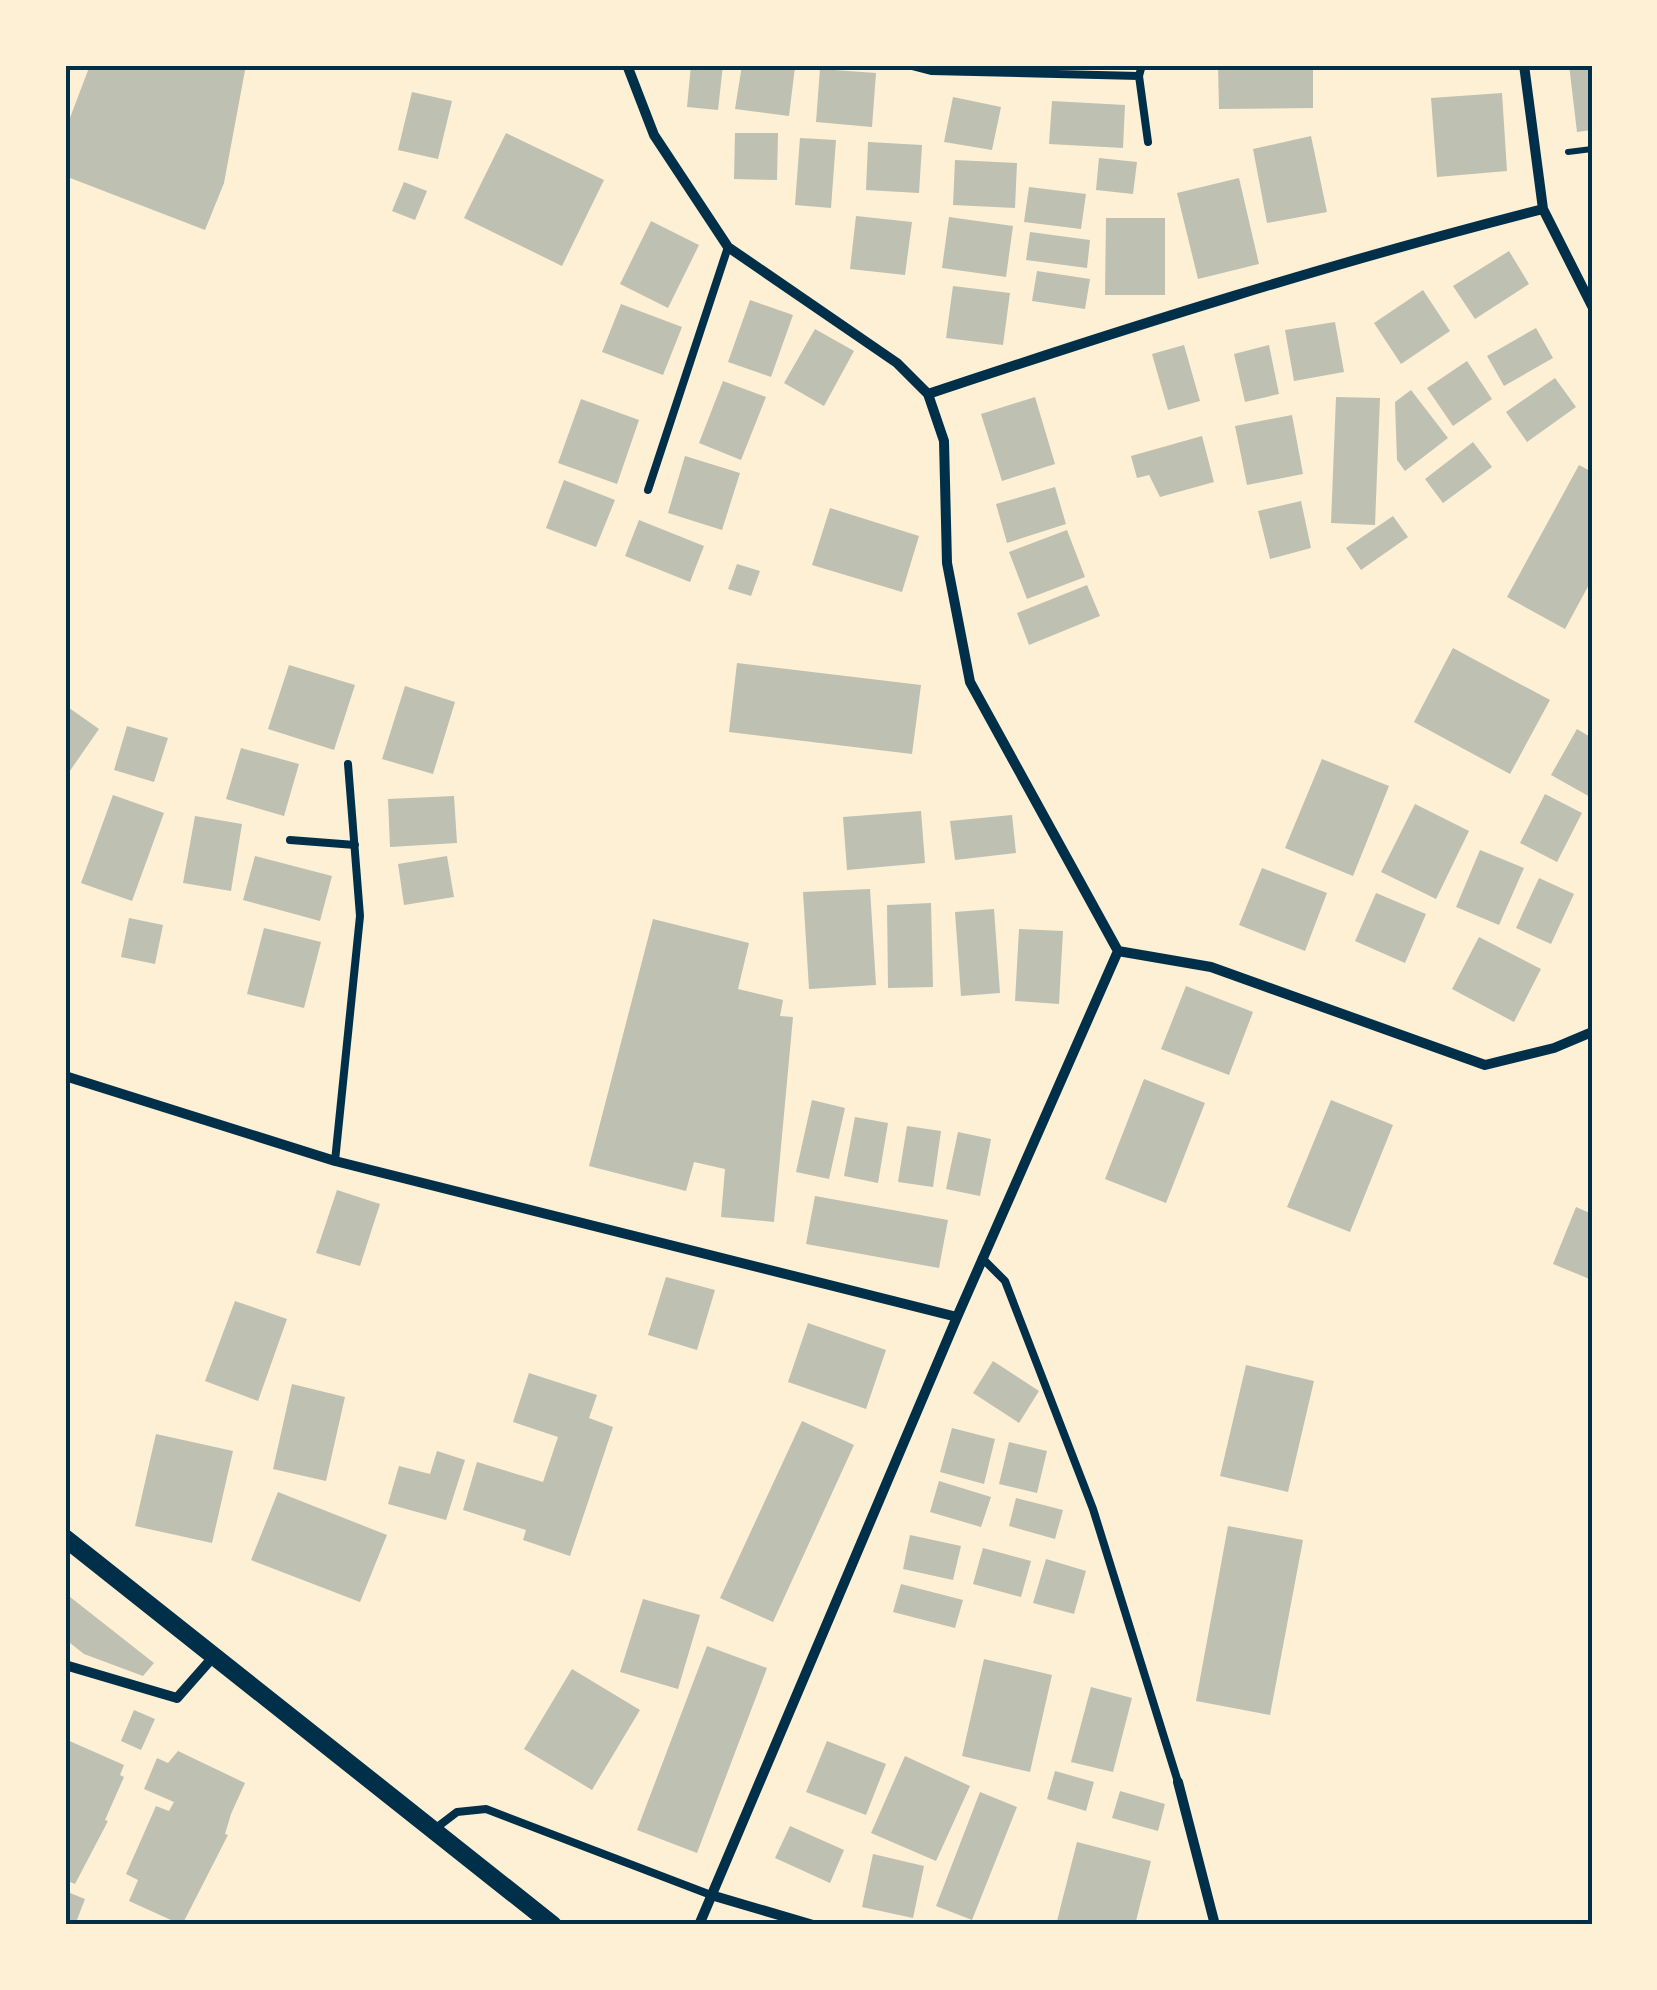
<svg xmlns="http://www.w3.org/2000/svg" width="1657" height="1990" font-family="Cabin,sans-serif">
<rect width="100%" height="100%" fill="#fdf0d5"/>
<!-- building -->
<path fill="#bec0b2" d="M90,65H246L224,183L205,230L65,176V131Z
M691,65H723L718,110L687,107Z
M742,65L795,67L789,116L735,109Z
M1218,65H1313V108L1219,109Z
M1569,65H1592V130L1577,132Z
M820,69L876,73L872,127L816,122Z
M412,92L452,101L438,159L398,150Z
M1502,93L1507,171L1437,177L1431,98Z
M953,97L1001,107L992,150L944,142Z
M1052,101L1125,105L1123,148L1049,144Z
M506,133L604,180L562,266L464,218Z
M735,133H778L777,180L734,179Z
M1311,136L1327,212L1267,223L1253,149Z
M800,138L836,140L831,208L795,205Z
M868,142L922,145L919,193L866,190Z
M1099,158L1137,162L1133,194L1096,190Z
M955,160L1017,163L1015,208L953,205Z
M1239,178L1259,264L1198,279L1177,193Z
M404,182L427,191L415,220L392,211Z
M1029,187L1086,194L1081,229L1024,222Z
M856,216L912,222L905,275L850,269Z
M949,217L1013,226L1006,277L942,268Z
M1106,218H1165V295H1105Z
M651,221L699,245L668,308L620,284Z
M1030,232L1090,240L1087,268L1026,260Z
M1509,251L1529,284L1475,319L1453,286Z
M1037,271L1090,279L1085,309L1032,301Z
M953,286L1010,293L1003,345L946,338Z
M1423,290L1450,331L1401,364L1374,323Z
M750,300L793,315L771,377L728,362Z
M621,304L682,327L663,375L602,352Z
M1335,322L1344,372L1294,381L1285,330Z
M1536,328L1553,358L1504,386L1487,356Z
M815,329L854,351L824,406L784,383Z
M1184,345L1200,401L1168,410L1152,354Z
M1269,345L1279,394L1245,402L1234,354Z
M1467,361L1492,399L1453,426L1427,388Z
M1555,378L1576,407L1527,442L1506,412Z
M723,381L766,397L741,460L699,443Z
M1411,390L1448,438L1405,471L1397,460L1395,402Z
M1035,397L1055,464L1002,481L981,414Z
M1336,397L1380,398L1375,525L1331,523Z
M581,399L639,420L617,484L558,463Z
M1292,415L1303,474L1247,485L1235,426Z
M1202,436L1214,482L1160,497L1149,475L1137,478L1131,456Z
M1473,442L1492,467L1443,503L1425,479Z
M685,456L740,473L722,530L668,513Z
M1579,465L1592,472V579L1565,629L1507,597Z
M564,480L615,500L596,547L546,528Z
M1055,487L1066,524L1007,543L996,504Z
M1301,501L1311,548L1270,559L1258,511Z
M830,508L919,536L902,592L812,565Z
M1393,516L1408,537L1361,570L1346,548Z
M639,520L704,546L690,582L625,556Z
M1067,530L1085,577L1027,599L1009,552Z
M737,564L760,571L751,596L728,589Z
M1087,585L1100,616L1029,645L1017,613Z
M1453,648L1550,700L1510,774L1414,722Z
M737,663L921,685L912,754L729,732Z
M289,665L355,685L334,750L268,729Z
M405,686L455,702L433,774L382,759Z
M65,705L99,729L65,778Z
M127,726L168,738L154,782L114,770Z
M1577,729L1592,738V798L1551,775Z
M241,748L299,764L284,816L226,799Z
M1322,759L1389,786L1353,876L1285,848Z
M1545,794L1582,813L1557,862L1520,843Z
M113,795L164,813L132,901L81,883Z
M454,796L457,843L390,847L388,799Z
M1415,804L1469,831L1436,899L1381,872Z
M921,811L925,863L847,870L843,817Z
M1012,815L1016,853L955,860L950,821Z
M195,816L242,824L231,891L183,883Z
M1480,850L1524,868L1499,925L1456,907Z
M255,856L332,876L320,921L243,900Z
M447,856L454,897L404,905L398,864Z
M1262,868L1327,893L1305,951L1239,925Z
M1539,878L1574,894L1551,944L1516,928Z
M870,889L876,985L809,989L803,892Z
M1376,893L1426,914L1405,963L1355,941Z
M931,903L933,987L888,988L887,905Z
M994,909L1000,993L961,996L955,912Z
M129,918L163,925L155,964L121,957Z
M653,919L749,943L738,989L783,1000L780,1016L793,1017L774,1222L721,1217L725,1169L694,1162L686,1191L589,1166Z
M264,928L321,942L304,1008L247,994Z
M1019,929L1063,931L1059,1004L1015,1001Z
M1479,937L1541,969L1514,1022L1452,989Z
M1186,986L1253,1012L1229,1075L1161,1049Z
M1144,1079L1205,1103L1166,1203L1105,1179Z
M812,1100L845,1108L829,1179L796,1172Z
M1331,1100L1393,1125L1350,1232L1287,1207Z
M855,1117L888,1123L878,1183L844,1176Z
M907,1126L941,1131L933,1187L898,1182Z
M958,1132L991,1139L980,1196L946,1189Z
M337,1190L380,1204L360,1266L316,1253Z
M815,1196L948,1220L939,1268L806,1244Z
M1576,1207L1592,1214V1280L1553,1264Z
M666,1277L715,1290L697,1350L648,1335Z
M235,1301L287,1319L258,1401L205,1381Z
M808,1323L886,1350L866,1409L788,1382Z
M993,1361L1039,1391L1019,1423L973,1393Z
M1246,1365L1314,1381L1288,1492L1220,1476Z
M529,1373L597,1395L589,1418L613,1427L570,1556L523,1540L526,1530L463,1510L477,1462L543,1482L558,1437L513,1422Z
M292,1384L345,1397L326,1481L273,1469Z
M802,1421L854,1445L773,1622L720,1598Z
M952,1428L995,1439L984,1484L940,1472Z
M156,1434L233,1451L212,1543L135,1526Z
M1009,1442L1047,1451L1037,1493L999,1484Z
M437,1451L465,1460L446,1520L388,1504L399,1466L430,1474Z
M939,1481L991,1497L981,1527L930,1512Z
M278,1492L387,1535L360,1602L251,1560Z
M1016,1498L1063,1510L1055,1539L1009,1526Z
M1228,1526L1303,1540L1270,1715L1196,1701Z
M910,1535L961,1546L953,1580L903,1569Z
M983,1548L1031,1561L1021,1597L973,1584Z
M1046,1559L1086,1571L1074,1614L1033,1603Z
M901,1584L963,1600L955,1628L893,1612Z
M65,1593L154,1663L143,1676L84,1654L65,1639Z
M643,1599L700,1615L678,1689L620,1672Z
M707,1646L767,1668L697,1853L637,1830Z
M984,1659L1052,1675L1030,1772L962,1756Z
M572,1669L640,1710L592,1790L524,1749Z
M1091,1687L1132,1698L1113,1772L1071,1762Z
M134,1710L155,1719L141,1750L121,1741Z
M65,1739L124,1765L120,1775L124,1777L105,1820L108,1821L75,1884L65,1880Z
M827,1741L886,1764L866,1815L806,1792Z
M178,1751L245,1783L231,1814L225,1834L228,1835L182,1925L129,1901L138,1880L126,1874L156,1806L169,1811L174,1802L144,1789L157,1758L168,1763Z
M905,1756L970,1786L936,1861L871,1833Z
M1055,1771L1094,1782L1086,1811L1047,1799Z
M1120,1791L1165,1804L1158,1831L1112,1818Z
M980,1792L1017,1807L972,1920L936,1906Z
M790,1826L844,1850L830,1883L775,1858Z
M1077,1842L1151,1861L1135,1925H1056Z
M873,1854L924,1866L913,1918L862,1907Z
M65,1891L85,1899L75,1925H65Z"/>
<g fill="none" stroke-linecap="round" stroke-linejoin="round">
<!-- path -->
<path stroke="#003049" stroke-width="6" d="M1568,152L1592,149"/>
<!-- service -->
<path stroke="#003049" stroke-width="8" d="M908,65L931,71L1139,76
M1142,65L1139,76L1148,142
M648,490L728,247
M290,840L355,845
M335,1161L360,916L348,764
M982,1258L1005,1281L1093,1509L1178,1782
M436,1828L457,1812L486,1809L711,1895"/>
<!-- minor -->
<path stroke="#003049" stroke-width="10" d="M627,65L654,135L728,247L897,363L928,394L944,441L947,563L970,682L1118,951
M1524,65L1543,209L1592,306
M928,394C1132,326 1335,262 1543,209
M1118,951L1211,967L1485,1065L1554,1048L1592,1032
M65,1076L335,1161L957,1317
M65,1665L177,1698L214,1656
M1178,1782L1215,1925
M711,1895L813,1925
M699,1925L957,1317L1118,951"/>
<!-- tertiary -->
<path stroke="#003049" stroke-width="18" d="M65,1538L553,1925"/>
</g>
<!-- border -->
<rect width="1657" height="1990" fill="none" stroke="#fdf0d5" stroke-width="135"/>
<rect x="68" y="68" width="1522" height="1854" fill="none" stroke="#003049" stroke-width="4"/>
</svg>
